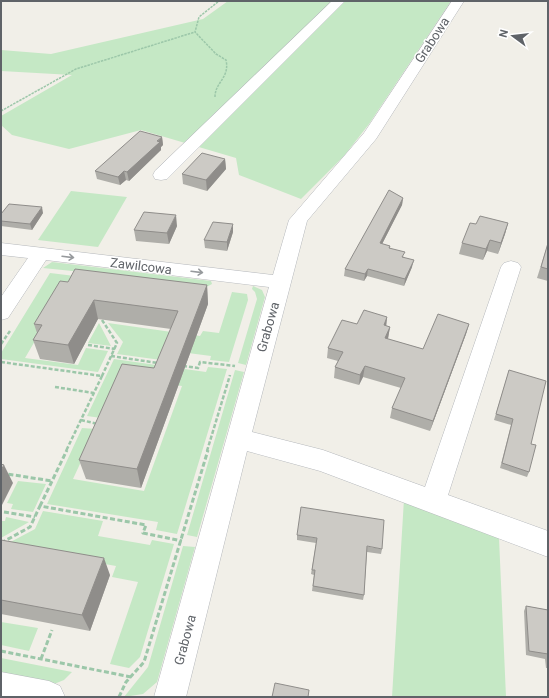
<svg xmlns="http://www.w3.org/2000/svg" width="549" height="698" font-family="Roboto,sans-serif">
<rect width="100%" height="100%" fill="#f1efe8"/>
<!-- green -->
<path fill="#c5e8c5" d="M228,1H451L369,124L344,156L301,199L239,175L236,158L141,130L69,149L12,135L1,125V116L72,75L1,71V50L51,54L203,19Z
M71,191L127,197L98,247L38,240Z
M52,262L211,281L212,284L201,290L82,272L43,268Z
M50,273L75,276L70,281L25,358L78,365L86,348L108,351L98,372L1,359V353Z
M253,286L262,290L265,297L246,365L238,363L257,299L255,292L252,289Z
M232,292L247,294L248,300L229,362L210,360L211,356L165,350L161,360L117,354L123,342L108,323L200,336L203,331L219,333Z
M99,323L111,346L88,343Z
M114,359L206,372L208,367L227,369L177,534L156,530L158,522L47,504L82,428L96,429L73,479L144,491L182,386L120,377L101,418L87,416Z
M235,370L244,372L197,537L187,535Z
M18,481L46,484L33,512L11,509L13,504L7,503Z
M404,499L499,538L506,697H392Z
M43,511L103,521L98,536L150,545L152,540L174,544L140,657L129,668L110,664L138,582L112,577L116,566L3,546L35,529Z
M6,517L29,522L1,538V521H5Z
M183,546L195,547L157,682L143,694L124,697L148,667Z
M1,622L38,628L29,651L1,645Z
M1,658L72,672L64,680L54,684L1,673Z"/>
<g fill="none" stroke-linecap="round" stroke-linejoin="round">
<defs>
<path id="minor" d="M332,1H345L167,179L161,180L155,179L153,175L155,171Z
M452,1H464L376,139L307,221L252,432L323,450L425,487L501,267L504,263L511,261L518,263L521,267L448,495L548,531V557L320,471L247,451L186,697H154L269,287L46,260L8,318L1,320V297L28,258L1,255V243L273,275L289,220L364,133Z
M1,672L49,681L60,686L65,697H1Z"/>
</defs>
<!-- minor casing -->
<use href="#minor" stroke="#b5b8bc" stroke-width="1"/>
<!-- path-far2 -->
<path stroke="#9cc7a9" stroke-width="1.5" stroke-dasharray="2.5 1" stroke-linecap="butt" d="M215,97C215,82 230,78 226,60L216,54L195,32L199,17L219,1
M1,111L76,69L195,32"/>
<!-- path-far1 -->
<path stroke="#9cc7a9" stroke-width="2.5" stroke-dasharray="4 2" stroke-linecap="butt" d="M102,320L117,343L102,376
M1,344L10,331
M88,345L115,349
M111,356L158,363
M1,362L102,376L66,451
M183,366L198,368L200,362L235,366
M55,387L94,393
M81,420L98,424
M207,451L230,375"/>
<!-- path -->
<path stroke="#9cc7a9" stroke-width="3" stroke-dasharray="5 2.5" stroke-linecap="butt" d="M1,473L52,481
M40,506L67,450
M4,512L35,517
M1,543L30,527L40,506L146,525L143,533L182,541
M1,651L131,677
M41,659L52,630
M119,697L126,682L144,662L208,450"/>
<!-- minor -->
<use href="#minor" fill="#fff" fill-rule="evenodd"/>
</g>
<!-- wall -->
<path fill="#afaea9" d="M162,137L163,145L161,147V150L129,181L126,180L120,185L97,179L95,171Z
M225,159L226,169L207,191L183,184L182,174Z
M403,198L402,205L382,244L390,246V248L404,257L412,267L404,286L367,276L364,281L344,276L345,269Z
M43,213L32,230L1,226V214Z
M508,223L505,234L498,254L487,251L483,260L459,254L462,243L476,224Z
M177,226L169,244L136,241L134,230Z
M233,232L227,251L205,248L204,240Z
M548,243V281L537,278Z
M68,282L207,285L208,304L141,488L86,479L79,460L154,368L171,329L98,319L74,364L40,359L33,340L37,333L34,324Z
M387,317L386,326L390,327L388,339L423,349L469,324L466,334L430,431L390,418L392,408L401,388L363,377L359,385L334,378L335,367L338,361L327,358L328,348L357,324Z
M509,370L531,444L529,472L527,477L500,468L511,425L494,420Z
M297,535L382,549L381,554L367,552L364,595L363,600L312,591L314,575L311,574L316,543L297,540Z
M1,540L110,575L90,631L1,614Z
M526,606L548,610V668H546L545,659L526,655L524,611Z"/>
<!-- shaded-wall -->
<path fill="#8f8d8a" d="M162,137L163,145L161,147V150L129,181L127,172Z
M225,159L226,169L207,191L206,180Z
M124,171L126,180L120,185L118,177Z
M403,198L402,205L379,250L380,243Z
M42,207L43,213L32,230L30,224Z
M176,215L177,226L169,244L167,233Z
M508,223L505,234L498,254L501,243Z
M233,224V232L227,251V242Z
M490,240L487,251L483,260L486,249Z
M414,260L412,267L404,286L405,279Z
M368,269L367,276L364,281L365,274Z
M207,285L208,304L141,488L137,469Z
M94,300L98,319L74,364L68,345Z
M387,317L386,328L384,325Z
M469,324L466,334L430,431L433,421Z
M390,327L388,338L384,348L385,338Z
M365,366L363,377L359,385L360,375Z
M4,465L13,483L1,507V470Z
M104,558L110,575L90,631L82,615Z"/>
<!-- building -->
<path fill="#cccac5" stroke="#8f8d8a" d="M140,131L162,137L157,141L160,142L127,172L124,171L118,177L95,171Z
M202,153L225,159L206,180L182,174Z
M389,190L403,198L380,243L390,246L389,248L405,252L402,257L414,260L405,279L368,269L365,274L345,269Z
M9,204L42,207L30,224L1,221V214Z
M144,212L176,215L167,233L134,230Z
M480,216L508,223L501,243L490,240L486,249L462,243L470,223L476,224Z
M213,222L233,224L227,242L204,240Z
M548,243V269L541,267Z
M75,269L207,285L137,469L79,460L122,364L154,368L178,311L94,300L68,345L33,340L42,325L34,324L60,281L68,282Z
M364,310L387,317L384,325L390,327L385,338L423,349L438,314L469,324L433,421L392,408L405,378L365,366L360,375L335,367L343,352L328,348L342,320L357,324Z
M509,370L546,381L531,444L536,445L529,472L502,463L513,419L496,414Z
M1,464L4,465L1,470Z
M301,507L384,520L382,549L367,546L364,595L313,586L315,570H312L317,538L297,535Z
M1,540L104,558L82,615L1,600Z
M526,606L548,610V654L529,651Z
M275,683L309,690L308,697H272Z"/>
<!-- one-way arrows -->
<defs><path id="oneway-shaft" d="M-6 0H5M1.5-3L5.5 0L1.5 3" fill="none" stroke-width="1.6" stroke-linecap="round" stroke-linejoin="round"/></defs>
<g stroke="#979a9d">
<use href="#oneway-shaft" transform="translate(68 257) rotate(7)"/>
<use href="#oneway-shaft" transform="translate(197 272) rotate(7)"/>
</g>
<g text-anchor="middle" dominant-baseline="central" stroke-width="3" stroke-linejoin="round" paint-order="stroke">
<!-- street labels -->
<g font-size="13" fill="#5f6368" stroke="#fff">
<text transform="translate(432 40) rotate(-57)">Grabowa</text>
<text transform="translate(141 266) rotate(7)">Zawilcowa</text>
<text transform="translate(268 327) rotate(-74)">Grabowa</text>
<text transform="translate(185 640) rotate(-75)">Grabowa</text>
</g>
</g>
<!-- border -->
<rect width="549" height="698" fill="none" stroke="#5f6368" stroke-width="4"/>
<!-- north arrow -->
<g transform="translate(513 36) rotate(285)" stroke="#ffffff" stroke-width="3" paint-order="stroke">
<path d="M0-3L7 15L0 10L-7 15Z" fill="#5f6368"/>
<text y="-6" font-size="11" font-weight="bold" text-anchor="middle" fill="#5f6368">N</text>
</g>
</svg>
